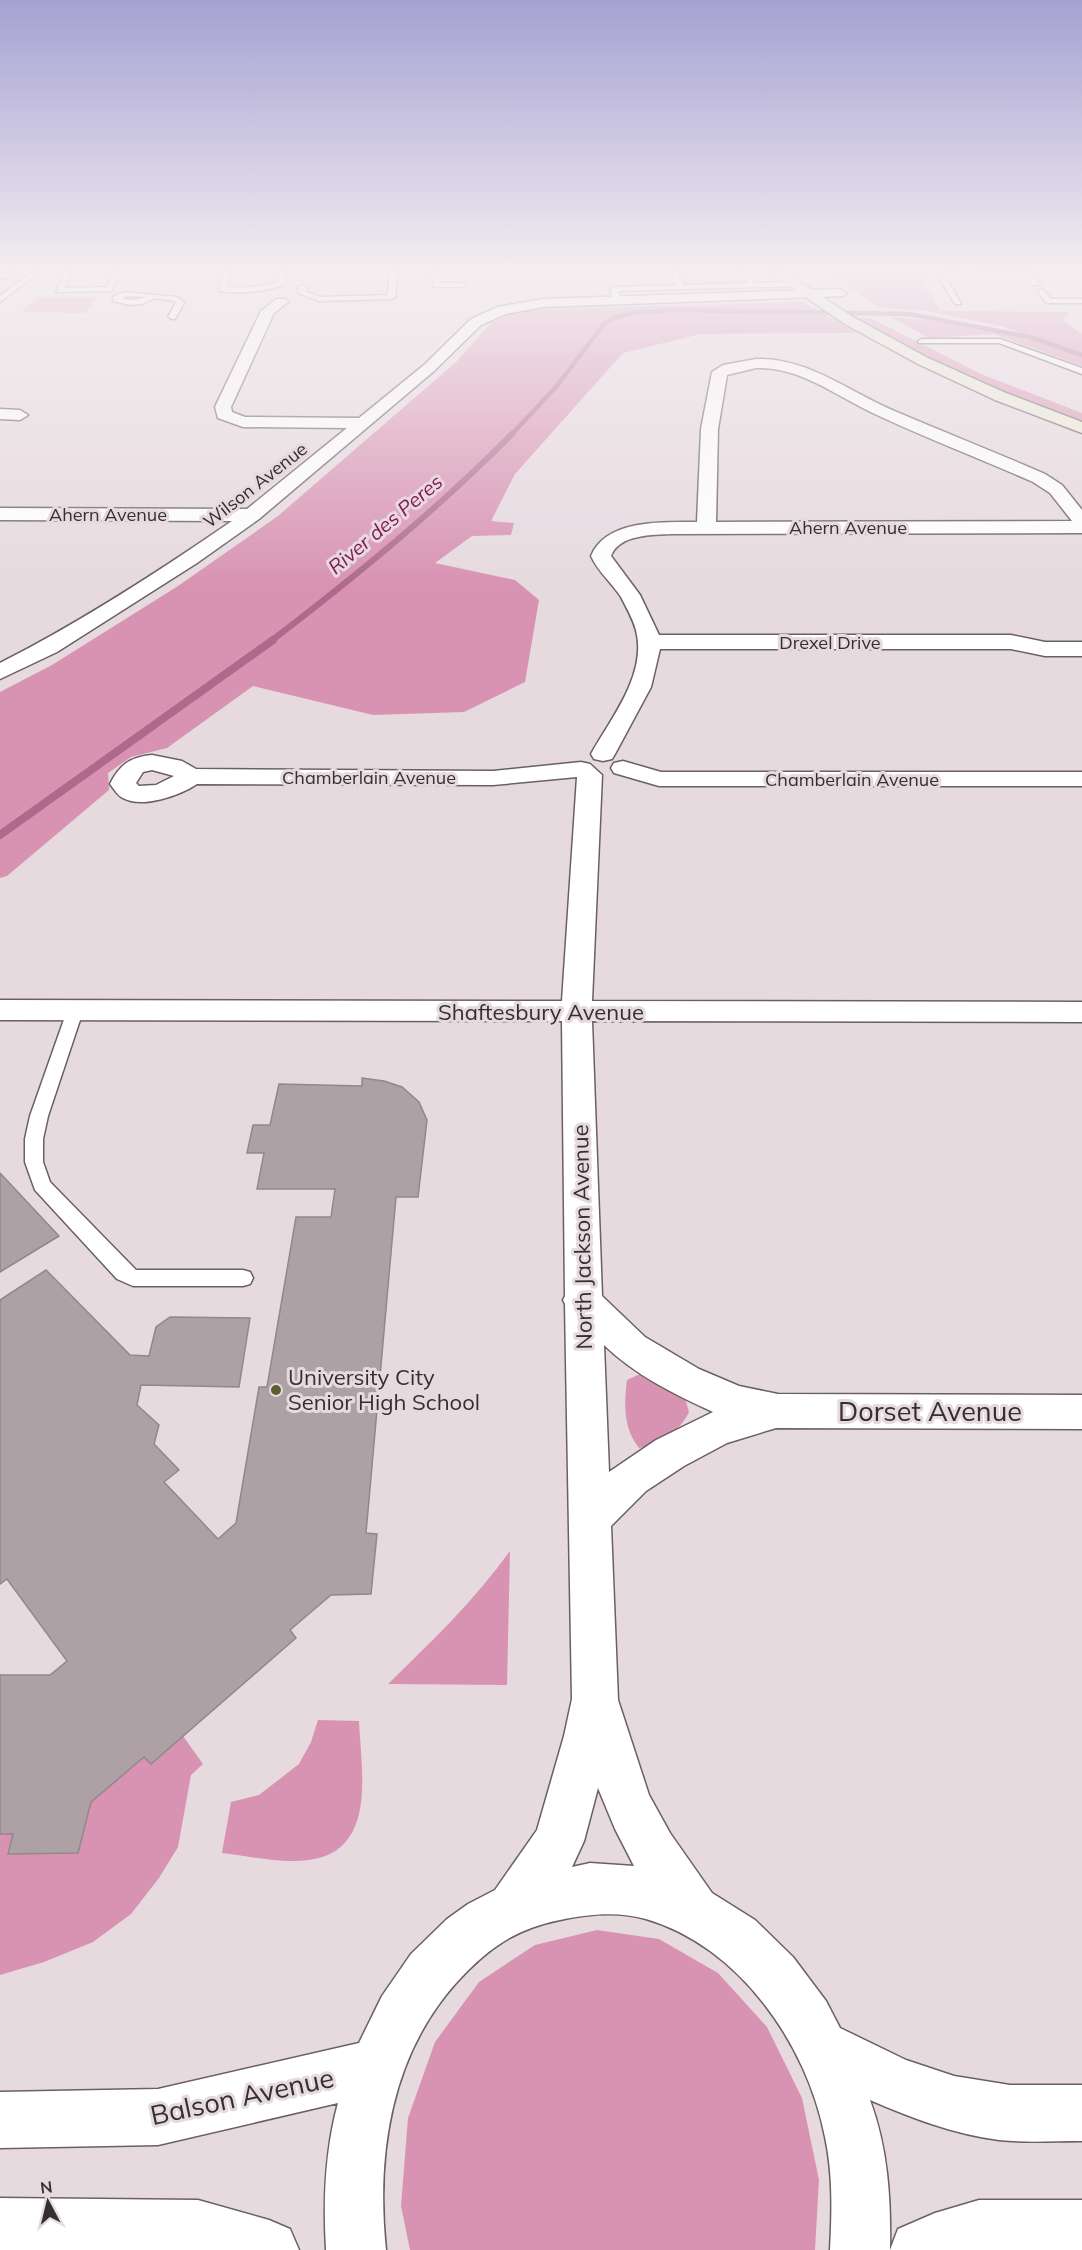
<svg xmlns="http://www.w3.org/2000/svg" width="1082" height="2250" font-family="Mulish,sans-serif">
<rect width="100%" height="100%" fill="#e6dadf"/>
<!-- green -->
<path fill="#d893b2" d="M822,272H926L925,285L940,311L1070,312L1062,320L1082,334V366L994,334L929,338L891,317L927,320L1010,335L1024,334L1001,326L927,311L880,307Z
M36,297H98L85,313L22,312Z
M803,302L857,333L701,334L623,353L515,474L491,521L514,523L511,535L472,536L435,563L515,580L539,600L525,682L464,712L373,715L253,686L167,748L131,757L108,773L109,790L7,876L0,878V692L52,665L178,586L278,516L456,362L491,323L507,315L542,309Z
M855,318H870L981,374L1082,413V423L938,365Z
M640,1374L685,1398L689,1412C679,1432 660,1445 639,1448C623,1428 624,1404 627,1380Z
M510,1551L507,1685L388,1684C432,1641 474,1601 510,1551Z
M318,1720L359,1721C361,1770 378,1851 309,1860C281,1864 249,1856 222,1853L231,1802L259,1795L299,1764L311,1742Z
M183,1736L203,1764L191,1775L178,1847L159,1878L131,1914L93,1942L44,1962L0,1975V1834H13L9,1854L78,1853L91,1802L144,1757L151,1764Z
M597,1930L659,1939L718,1973L767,2027L802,2098L819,2180L815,2250H410L401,2206L408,2118L435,2042L479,1982L535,1945Z"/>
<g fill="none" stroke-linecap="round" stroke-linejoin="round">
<!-- stream-far2 -->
<path stroke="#ad6a8a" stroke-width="4.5" d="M512,434L556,387L604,324L617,317L632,313L672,310L909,314L1030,337L1082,355"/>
<!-- stream-far1 -->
<path stroke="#ad6a8a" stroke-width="6" d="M271,641C356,576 438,509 513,433"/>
<!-- stream -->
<path stroke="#ad6a8a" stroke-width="8" d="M0,835L273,640"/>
</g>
<!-- building -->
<path fill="#ada1a6" stroke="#92878c" stroke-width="1.5" d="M362,1078L384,1081L402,1087L419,1102L427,1120L418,1197H396L366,1533L377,1534L371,1594L331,1595L290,1630L296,1638L151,1764L144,1757L91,1802L78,1853L8,1854L13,1834H0V1675H50L67,1661L7,1579L0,1584V1300L46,1270L130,1355L149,1356L156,1327L170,1317L250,1318L239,1387L141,1385L137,1405L159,1425L154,1444L179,1470L164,1482L218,1539L236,1523L259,1387H267L296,1217H331L335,1189H257L264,1153H247L253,1125H270L279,1084L362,1086Z
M0,1173L59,1236L0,1272Z"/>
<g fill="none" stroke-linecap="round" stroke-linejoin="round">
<defs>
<path id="service" d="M14,272L12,278H0V274Z
M31,272H39L0,302V296Z
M65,272H72L64,288L106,287L116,272H123L111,291L56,292Z
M224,272H232L226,287C244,288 261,288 278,282L280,272H288L284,285C263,292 241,294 219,291Z
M390,272H398L395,297L391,299L319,301L299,293L298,287L302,285L306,287L307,292L320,297L388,295Z
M431,272H439L440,283H461L465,285L461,287H434Z
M671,272H678L684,285L747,283L737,272H744L755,283L793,282L797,284L793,286L618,291L622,301L618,303L614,301L610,291L613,287L676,285Z
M949,272H963L946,277L961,304H955L938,276Z
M975,272H1030L1040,284L1033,286L1026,276Z
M1042,289L1051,299H1082V303H1046L1038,291Z
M124,292L177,297L184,303L175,319H172L168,317L176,303L175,301L155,298L142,304L130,305L113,301V297ZM126,296L146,297L135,300L122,299Z
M922,339H1000L1082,368V374L999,343H919L918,341Z
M75,1005L81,1007L83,1011L48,1116L43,1139V1162L50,1182L136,1270H243L250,1272L253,1278L250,1284L243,1286H133L117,1279L35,1190L25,1162V1139L30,1116L67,1011L69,1007Z"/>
<path id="minor" d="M839,289L846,293L844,296L543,307L506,314L481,325L434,371L259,519L197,563L57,652L0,679V663C81,622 158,572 232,521L0,520V508L247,509L347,428L243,427L218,418L215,407L261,311L276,299H286L288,302L274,313L231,407L232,412L245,417L359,418L424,365L471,319L497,307L543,299Z
M756,359C808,358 846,390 892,410C943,432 995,452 1045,474L1062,485L1082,510V533L672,534C653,535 619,534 611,556L640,595L659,635H1011L1045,642H1082V656H1045L1011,649H660L651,687L615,754L612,759L603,761L594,759L591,754C610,720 645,677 637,635C635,622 627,609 621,597C612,583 598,572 591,556C606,519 663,522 697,522L701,429L712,372L723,365ZM756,368C802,367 837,397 877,415C928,439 981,459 1033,482L1050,493L1072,521L716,522L718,429L727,375Z
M0,409L20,410L28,415L20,420L0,419Z
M152,755L182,761L196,769L493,771L581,762L590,764L602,775L592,1001L1082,1002V1022L592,1021L602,1296L645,1337L699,1369L739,1386L778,1394L1082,1395V1429L776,1428L727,1443L684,1466L646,1491L611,1526L618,1700L649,1795L670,1833L712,1893L755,1920L793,1957L826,2001L840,2028L906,2060L954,2076L1010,2085H1082V2141C1054,2141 1026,2143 999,2140C953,2134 912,2118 870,2100C888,2149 891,2198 890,2250L898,2229L935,2213L979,2200H1082V2250H830C832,2212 833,2174 825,2137C807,2044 739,1946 646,1919C619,1911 587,1914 560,1920C515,1929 488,1948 457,1982C391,2055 376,2154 386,2250H326C323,2200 325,2151 338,2103L158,2145L0,2148V2092L158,2089L359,2043L382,1996L411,1954L447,1919L468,1904L495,1890L537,1830L564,1736L572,1699L565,1304L563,1300L565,1296L562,1021L0,1020V1000L562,1001L577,777L493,785L197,784C181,795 142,809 123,798C118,796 114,789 110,784C120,764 131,757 152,755ZM152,770L174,776L156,785L139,786L136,783L143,772ZM604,1345C635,1375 674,1394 713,1412L656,1440L609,1472ZM598,1788L615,1829L634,1866L590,1863L572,1867L584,1841Z
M623,761L661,772H1082V786H659L614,773L611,768L614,763Z
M0,2198L198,2200L269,2220L290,2229L299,2250H0Z"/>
<path id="secondary" d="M770,272H785L853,317L928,358L1006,393L1082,422V433L995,400L918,364L843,323Z"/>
</defs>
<!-- service casing -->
<use href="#service" stroke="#6a6064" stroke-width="3"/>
<!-- minor casing -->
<use href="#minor" stroke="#6a6064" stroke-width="3"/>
<!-- secondary casing -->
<use href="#secondary" stroke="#6a6064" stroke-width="3"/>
<!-- service -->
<use href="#service" fill="#fff" fill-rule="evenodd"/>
<!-- minor -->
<use href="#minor" fill="#fff" fill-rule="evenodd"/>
<!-- secondary -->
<use href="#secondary" fill="#eaecd7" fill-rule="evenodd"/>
</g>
<!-- sky -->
<linearGradient id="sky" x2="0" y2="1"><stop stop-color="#a5a1d2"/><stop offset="0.46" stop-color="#f4eef1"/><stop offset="1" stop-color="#f4eef1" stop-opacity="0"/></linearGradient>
<rect width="1082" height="587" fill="url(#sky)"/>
<!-- markers -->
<circle fill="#5b5f2d" stroke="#e6dadf" stroke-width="2" cx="276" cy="1390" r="6"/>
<g text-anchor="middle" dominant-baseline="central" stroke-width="6" stroke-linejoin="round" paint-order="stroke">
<!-- far-street labels -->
<g font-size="18" fill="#342f31" stroke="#e6dadf">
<text transform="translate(255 485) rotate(-38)">Wilson Avenue</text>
<text x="108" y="514">Ahern Avenue</text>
<text x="848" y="527">Ahern Avenue</text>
<text x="830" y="642">Drexel Drive</text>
<text x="369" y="777">Chamberlain Avenue</text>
<text x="852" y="779">Chamberlain Avenue</text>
</g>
<!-- far-water labels -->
<g font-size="20" font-style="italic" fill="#851657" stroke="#e6dadf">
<text transform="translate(385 524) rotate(-40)">River des Peres</text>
</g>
<!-- street labels -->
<g font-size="22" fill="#342f31" stroke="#e6dadf">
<text x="541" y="1012">Shaftesbury Avenue</text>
<text transform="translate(582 1237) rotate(-91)">North Jackson Avenue</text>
</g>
<!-- poi labels -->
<g font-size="22" fill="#342f31" stroke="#e6dadf" text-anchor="start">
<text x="288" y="1377">University City<tspan x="288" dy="25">Senior High School</tspan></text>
</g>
<!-- near-street labels -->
<g font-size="27" fill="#342f31" stroke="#e6dadf">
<text x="930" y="1411">Dorset Avenue</text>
<text transform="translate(242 2096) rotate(-12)">Balson Avenue</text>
</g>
</g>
<!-- north arrow -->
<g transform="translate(48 2202) rotate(353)" stroke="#e6dadf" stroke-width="4.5" paint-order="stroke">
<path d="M0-4.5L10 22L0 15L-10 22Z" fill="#342f31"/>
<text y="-9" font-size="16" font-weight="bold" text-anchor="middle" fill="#342f31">N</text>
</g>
</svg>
